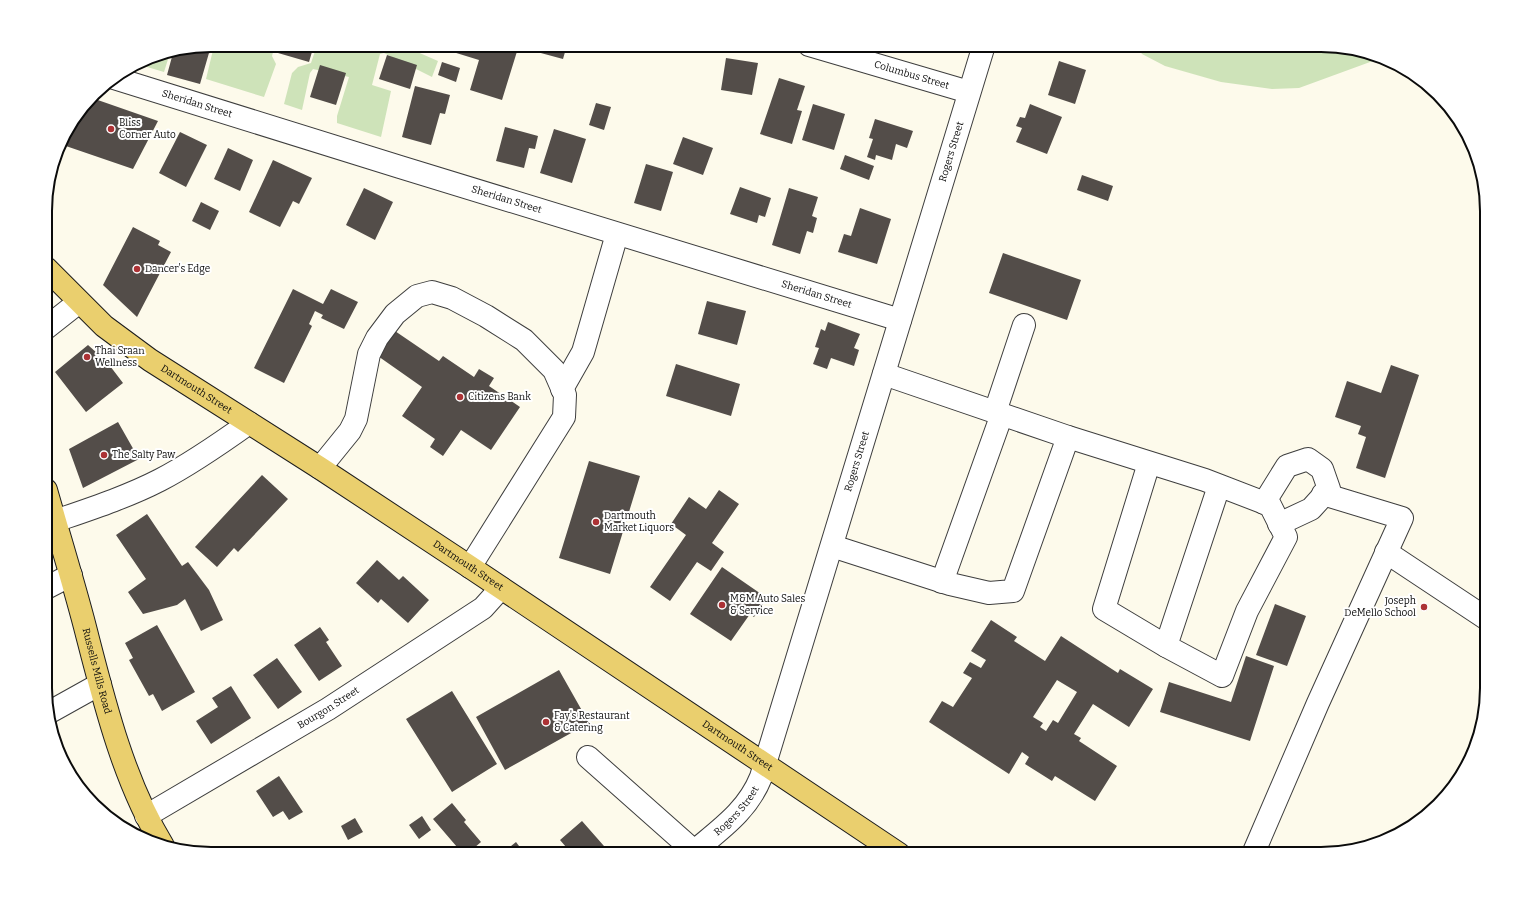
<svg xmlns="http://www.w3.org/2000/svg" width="1532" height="899" font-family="Bitter,serif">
<rect width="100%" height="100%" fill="#fdfaeb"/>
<!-- green -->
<path fill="#cee3b9" d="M220,45H275L272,56L276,64L264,97L206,79L213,50L219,48Z
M317,45H417L415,51L438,61L432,77L384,53L380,54L372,85L391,91L381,137L337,123V116L349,77L313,69L310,73L302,110L284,104L292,73L298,67L311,63Z
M1135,45H1321L1364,51L1381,58L1299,88L1272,89L1221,82L1165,66L1142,54Z
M170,53L164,72L137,64L148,58Z"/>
<!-- building -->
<path fill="#534d49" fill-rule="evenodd" d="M211,45H217L216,47L211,46L200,84L167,75L173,53Z
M280,45H314L309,62L278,53Z
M455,45H519L502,100L470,90L479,60L453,52Z
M528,45H567L563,59L526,49Z
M387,55L417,65L410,89L379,79Z
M726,58L758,63L752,95L721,90Z
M1059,61L1086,70L1075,104L1048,95Z
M442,62L460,68L456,82L438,75Z
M320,65L346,73L336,105L310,97Z
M779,78L805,86L797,110L802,111L792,144L760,134Z
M415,86L450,95L445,114L440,113L431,145L402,137Z
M92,98L158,121L133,169L60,144L62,137Z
M596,103L611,107L604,130L589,125Z
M813,104L845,114L834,150L802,140Z
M1030,104L1062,117L1047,154L1016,142L1022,128L1016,126L1020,117L1025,118Z
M875,119L913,131L907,148L896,144L892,160L876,155L875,160L867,157L873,139L869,138Z
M505,127L538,136L535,149L529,148L524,168L496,161Z
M554,129L586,139L572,183L540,173Z
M180,132L207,145L186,187L159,173Z
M683,137L713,148L703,175L673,164Z
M228,148L253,160L240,191L214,179Z
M845,155L874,166L869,180L840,169Z
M273,160L312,178L299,204L293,201L280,227L249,212Z
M646,164L673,172L661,211L634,203Z
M1082,175L1113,186L1108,201L1077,190Z
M740,187L771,198L765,217L759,215L757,223L730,214Z
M364,188L393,202L375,240L346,225Z
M789,188L818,197L812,216L817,218L813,233L807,231L800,254L772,245Z
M201,202L219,211L210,230L192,221Z
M860,208L891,219L877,264L838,252L844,234L851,236Z
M133,227L160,241L158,245L171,252L137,317L103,285Z
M1003,253L1081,280L1067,320L989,293Z
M293,289L323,304L331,289L358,302L344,329L321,318L323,315L315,311L309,324L312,326L284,383L254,368Z
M707,301L746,311L737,345L698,334Z
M828,322L860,334L854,348L859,350L854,366L831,358L827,369L813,364L819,348L815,347L821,329L825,331Z
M392,329L439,361L443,356L474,377L479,369L494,378L489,386L520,407L491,450L461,430L443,456L430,447L435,439L402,416L422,387L375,354Z
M88,345L107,362L123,383L86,412L55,372Z
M676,364L740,384L731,416L666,396Z
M1391,365L1419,375L1385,478L1356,468L1366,437L1358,434L1361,426L1335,417L1347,381L1381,393Z
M118,422L139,459L83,488L69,449Z
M589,461L640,476L610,574L559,558Z
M262,475L288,499L238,552L234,548L217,567L195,547Z
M719,490L739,504L712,543L724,552L711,571L697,562L670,601L650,587L686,535L671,524L689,497L706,509Z
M147,514L182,566L188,562L209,590L223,620L201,631L185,599L177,605L143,614L128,592L146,579L116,535Z
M377,560L399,580L403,576L429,600L408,623L381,599L378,603L356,583Z
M722,567L767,598L754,617L750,614L731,641L690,614Z
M1275,604L1306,616L1287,666L1256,655Z
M991,620L1017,637L1014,641L1045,661L1061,636L1118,673L1120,669L1153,689L1129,727L1093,704L1074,734L1081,738L1079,741L1117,766L1095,801L1055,776L1052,781L1025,764L1029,757L1022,752L1009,774L929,722L942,701L953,707L972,678L963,673L970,662L981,668L986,660L971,651ZM1057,680L1077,692L1058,723L1053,720L1046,731L1040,727L1043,723L1033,717Z
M157,625L195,692L162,711L153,694L149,696L129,660L133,658L125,643Z
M320,627L329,640L326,642L342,666L319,681L294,645Z
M1246,656L1274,666L1250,741L1160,712L1169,682L1231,702Z
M277,658L302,692L278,709L253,675Z
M559,670L589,723L505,770L476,717Z
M231,686L251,718L211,744L196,721L218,707L212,698Z
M452,691L497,764L452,792L406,719Z
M279,776L303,812L289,820L283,811L273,817L256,791Z
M452,803L466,820L464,822L481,842L467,854H463L433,819Z
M422,816L431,830L419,839L409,825Z
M355,818L363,832L348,840L341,826Z
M582,821L611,854H572L560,840Z
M516,842L525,854H509L506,850Z"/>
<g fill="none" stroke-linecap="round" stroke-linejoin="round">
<defs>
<g id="minor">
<path id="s1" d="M809,45L969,92"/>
<path id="s2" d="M114,78L400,167L900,320"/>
<path d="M46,328L79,302"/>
<path d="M884,374L1068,437L1205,480L1270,505L1286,537L1247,611L1222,676L1166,646L1219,486"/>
<path d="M562,389L583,352L617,234"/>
<path d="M995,412L1024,325"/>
<path d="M1149,463L1104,609L1166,646"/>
<path d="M320,468L350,431L356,419L369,354L377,338L395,314L417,296L432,292L452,298L486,316L524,340L554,370L565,395L564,417L470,567"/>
<path d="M1264,503L1287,466L1308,459L1322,469L1329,489L1311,509L1279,524"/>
<path d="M55,521C90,509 127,497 160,480C191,464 221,443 249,423"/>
<path d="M832,546L950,584L989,593L1013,591L1068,437"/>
<path d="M1386,552L1487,619"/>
<path d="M942,582L1002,414"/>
<path d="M46,588L71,575"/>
<path d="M48,713L100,684"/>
<path d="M588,757L694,851"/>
<path id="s3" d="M146,816L328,709L483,608L501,588"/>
<path id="s4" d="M691,854C719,830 747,812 761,777L984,45"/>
<path d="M1253,854L1318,703L1402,518L1323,494"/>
</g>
<g id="major">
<path id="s5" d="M46,268L104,326L150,360L320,468L470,567L899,854"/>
<path id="s6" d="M46,490C59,536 73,581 85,627C104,701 123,780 163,846"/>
</g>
</defs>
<!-- minor casing -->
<use href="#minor" stroke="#3e3e3e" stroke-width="24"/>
<!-- major casing -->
<use href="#major" stroke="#1c1c1c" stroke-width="24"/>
<!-- minor -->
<use href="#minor" stroke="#fff" stroke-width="22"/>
<!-- major -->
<use href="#major" stroke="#eacf6e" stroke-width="22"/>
</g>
<!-- markers -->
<g fill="#ac3235" stroke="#fff" stroke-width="1.5">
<circle cx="111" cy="129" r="4"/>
<circle cx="137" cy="269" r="4"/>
<circle cx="87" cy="357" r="4"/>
<circle cx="460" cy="397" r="4"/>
<circle cx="104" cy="455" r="4"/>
<circle cx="596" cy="522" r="4"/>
<circle cx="722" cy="605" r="4"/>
<circle cx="1424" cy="607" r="4"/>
<circle cx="546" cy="722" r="4"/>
</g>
<g text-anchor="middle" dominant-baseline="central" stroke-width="4" stroke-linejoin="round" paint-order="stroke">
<!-- street labels -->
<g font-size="10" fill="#0b0b0b" stroke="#fff">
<text stroke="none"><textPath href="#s1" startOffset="107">Columbus Street</textPath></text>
<text stroke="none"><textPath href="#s2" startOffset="87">Sheridan Street</textPath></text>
<text stroke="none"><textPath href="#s4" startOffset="759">Rogers Street</textPath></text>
<text stroke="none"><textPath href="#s2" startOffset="411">Sheridan Street</textPath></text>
<text stroke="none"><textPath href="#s2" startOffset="735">Sheridan Street</textPath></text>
<text stroke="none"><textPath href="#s5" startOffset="194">Dartmouth Street</textPath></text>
<text stroke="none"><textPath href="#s4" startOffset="435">Rogers Street</textPath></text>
<text stroke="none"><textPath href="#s5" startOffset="518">Dartmouth Street</textPath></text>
<text stroke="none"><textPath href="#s6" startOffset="188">Russells Mills Road</textPath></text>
<text stroke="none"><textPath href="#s3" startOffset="212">Bourgon Street</textPath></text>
<text stroke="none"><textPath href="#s5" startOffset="842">Dartmouth Street</textPath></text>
<text stroke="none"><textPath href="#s4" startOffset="63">Rogers Street</textPath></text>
</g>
<!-- poi labels -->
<g font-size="10" fill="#0b0b0b" stroke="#fff" text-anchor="start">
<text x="119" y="123">Bliss<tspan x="119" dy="12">Corner Auto</tspan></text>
<text x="145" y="269">Dancer's Edge</text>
<text x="95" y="351">Thai Sraan<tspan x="95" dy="12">Wellness</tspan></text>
<text x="468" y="397">Citizens Bank</text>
<text x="112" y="455">The Salty Paw</text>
<text x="604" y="516">Dartmouth<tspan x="604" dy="12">Market Liquors</tspan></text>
<text x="730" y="599">M&amp;M Auto Sales<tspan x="730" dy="12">&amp; Service</tspan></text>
<text x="1416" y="601" text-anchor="end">Joseph<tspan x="1416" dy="12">DeMello School</tspan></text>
<text x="554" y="716">Fay's Restaurant<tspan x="554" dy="12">&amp; Catering</tspan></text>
</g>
</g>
<!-- crop -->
<path d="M0 0H1532V899H0ZM211 52H1321A159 159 0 0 1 1480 211V688A159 159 0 0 1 1321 847H211A159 159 0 0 1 52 688V211A159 159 0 0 1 211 52Z" fill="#fff" fill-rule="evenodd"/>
<path fill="none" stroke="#0b0b0b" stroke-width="2" d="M211 52H1321A159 159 0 0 1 1480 211V688A159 159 0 0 1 1321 847H211A159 159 0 0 1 52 688V211A159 159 0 0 1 211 52Z"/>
</svg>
